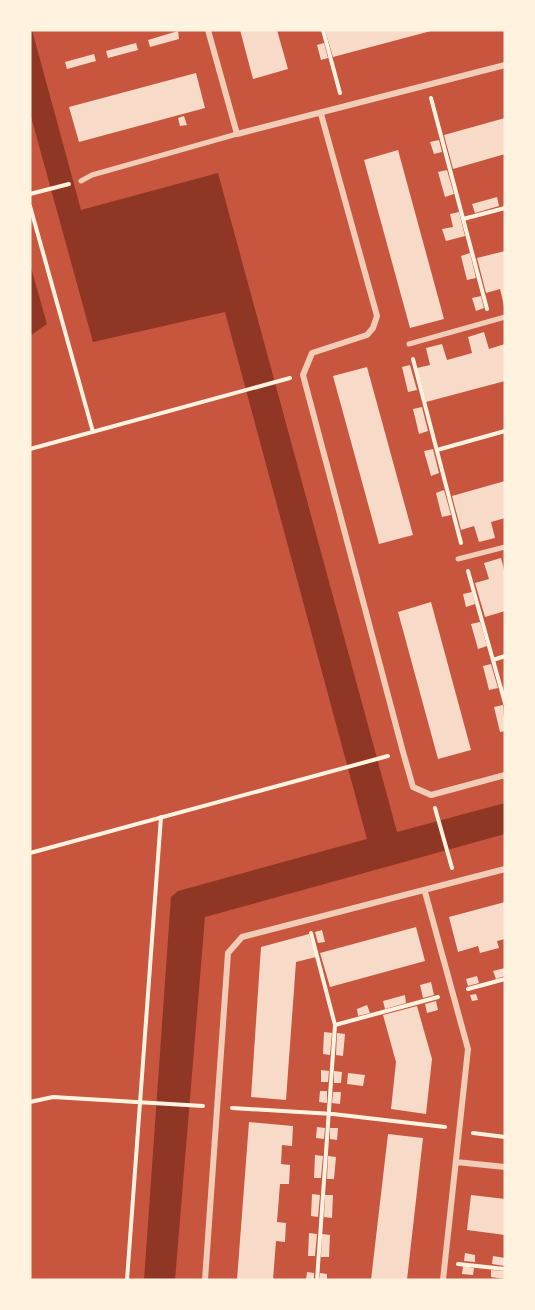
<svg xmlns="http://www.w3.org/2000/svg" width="535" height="1310" font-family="'Source Sans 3',sans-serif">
<rect width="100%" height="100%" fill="#c8553d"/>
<!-- water -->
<path fill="#8f3625" d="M30,30H32L81,210L218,173L397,832L505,803V834L205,917L175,1280H144L171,897L178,891L367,839L225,312L93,342L30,113Z
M30,264L47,324L30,336Z"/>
<!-- building -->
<path fill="#f7dbc8" d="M240,30H277L288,69L253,79Z
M325,30H431V31L333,57Z
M178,31L179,39L150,47L148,40Z
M136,43L138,50L108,58L106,51Z
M324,43L328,58L321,60L317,45Z
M94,54L96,61L67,69L65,62Z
M196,73L205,108L79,142L69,107Z
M184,116L187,125L180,126L178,118Z
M505,118V154L453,169L444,135Z
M439,140L442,152L434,154L430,142Z
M398,150L444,319L410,328L364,160Z
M447,170L454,194L445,197L438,172Z
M497,197L499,206L475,213L472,204Z
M459,212L465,236L446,241L442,229L453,227L450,214Z
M505,251V306H504L500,289L486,293L477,258Z
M470,253L476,278L467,280L461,256Z
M481,296L484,308L476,311L472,298Z
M484,332L489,349L505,344V381L426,402L417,368L430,365L426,348L442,344L447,360L472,353L468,337Z
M410,365L417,390L408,392L402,367Z
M367,367L413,535L379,544L333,376Z
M422,407L428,431L419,434L413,409Z
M433,449L439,473L431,476L424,451Z
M505,481V518L491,522L495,538L479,542L474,526L461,530L452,496Z
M444,490L451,515L442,517L436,493Z
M501,558L505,574V611L485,617L475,583L489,579L484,563Z
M472,592L475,604L466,607L463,594Z
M431,602L471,750L438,759L398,612Z
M480,622L487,646L478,649L471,624Z
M491,664L498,688L489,690L483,666Z
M503,705L505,731L500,732L494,707Z
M505,902V939L497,941L499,948L480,953L478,946L458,952L449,917Z
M416,927L425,961L330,987L320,953Z
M322,930L325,942L318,943L315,932Z
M309,934L316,957L296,962L286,1100L251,1097L261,947Z
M505,968V976L496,979L493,971Z
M477,976L479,983L468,986L466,979Z
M431,982L434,995L423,998L420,985Z
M476,994L478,1000L472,1001L470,995Z
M405,995L406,1003L385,1009L383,1001Z
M436,1001L438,1010L427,1013L425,1004Z
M367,1005L370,1013L358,1016L357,1009Z
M417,1006L432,1059L426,1114L391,1109L396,1062L383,1015Z
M324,1032L332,1033L330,1055L323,1054Z
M337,1033L345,1034L343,1056L336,1055Z
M321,1070L329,1071L328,1082H321Z
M334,1071L342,1072L341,1083H334Z
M348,1073L365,1075L363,1086L347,1084Z
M320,1091H327V1103L319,1102Z
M333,1092H341L340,1104L332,1103Z
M249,1122L293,1126L292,1146L282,1145L281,1164L290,1165L289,1184H280L277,1222L286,1223L285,1242L276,1241L273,1280H237Z
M317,1127L325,1128L324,1139L316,1138Z
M330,1128H338L337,1140L330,1139Z
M388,1134L423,1138L407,1280H371Z
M315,1155L323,1156L321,1178H314Z
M328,1156L336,1157L334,1179H327Z
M312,1194L320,1195L318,1217L311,1216Z
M325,1195H333L332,1218L324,1217Z
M471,1195L505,1199V1235L467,1230Z
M309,1233L317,1234L315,1256H308Z
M322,1234L330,1235L329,1257H321Z
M465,1253L475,1255V1262L464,1261Z
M493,1256L505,1258V1266L492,1264Z
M463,1266L474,1268L473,1275L462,1274Z
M491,1270L505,1271V1279L491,1277Z
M307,1272L314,1273V1280H306Z
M320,1273L327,1274V1280H319Z"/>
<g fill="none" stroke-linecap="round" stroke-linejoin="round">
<!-- path -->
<path stroke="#fff3e0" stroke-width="4" d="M323,30L340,93
M431,98L487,309
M30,194L69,184
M30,206L93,432
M463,219L505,208
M413,359L461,543
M30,449L290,378
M437,450L505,431
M468,571L505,703
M493,660L505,656
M435,808L452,868
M30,853L388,756
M311,933L335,1025
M468,989L505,979
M30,1102L53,1097L203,1106
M232,1108L333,1114L445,1127
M473,1133L505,1137
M458,1264L505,1269
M127,1280L161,817
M317,1280L335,1025L438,997"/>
<!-- pedestrian -->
<path stroke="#f1ccb7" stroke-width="5" d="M81,181L92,175L237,134
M409,344L505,317
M458,559L505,547"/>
<!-- minor -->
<path stroke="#f1ccb7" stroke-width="6" d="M208,30L237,134L505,65
M321,114L377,316L373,328L367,335L312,353L303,375L403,752L413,787L431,795L505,775
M425,892L468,1049L443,1280
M456,1162L505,1167
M205,1280L228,953L242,937L505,869"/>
</g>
<!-- border -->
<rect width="535" height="1310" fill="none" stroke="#fff3e0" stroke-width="63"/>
</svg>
